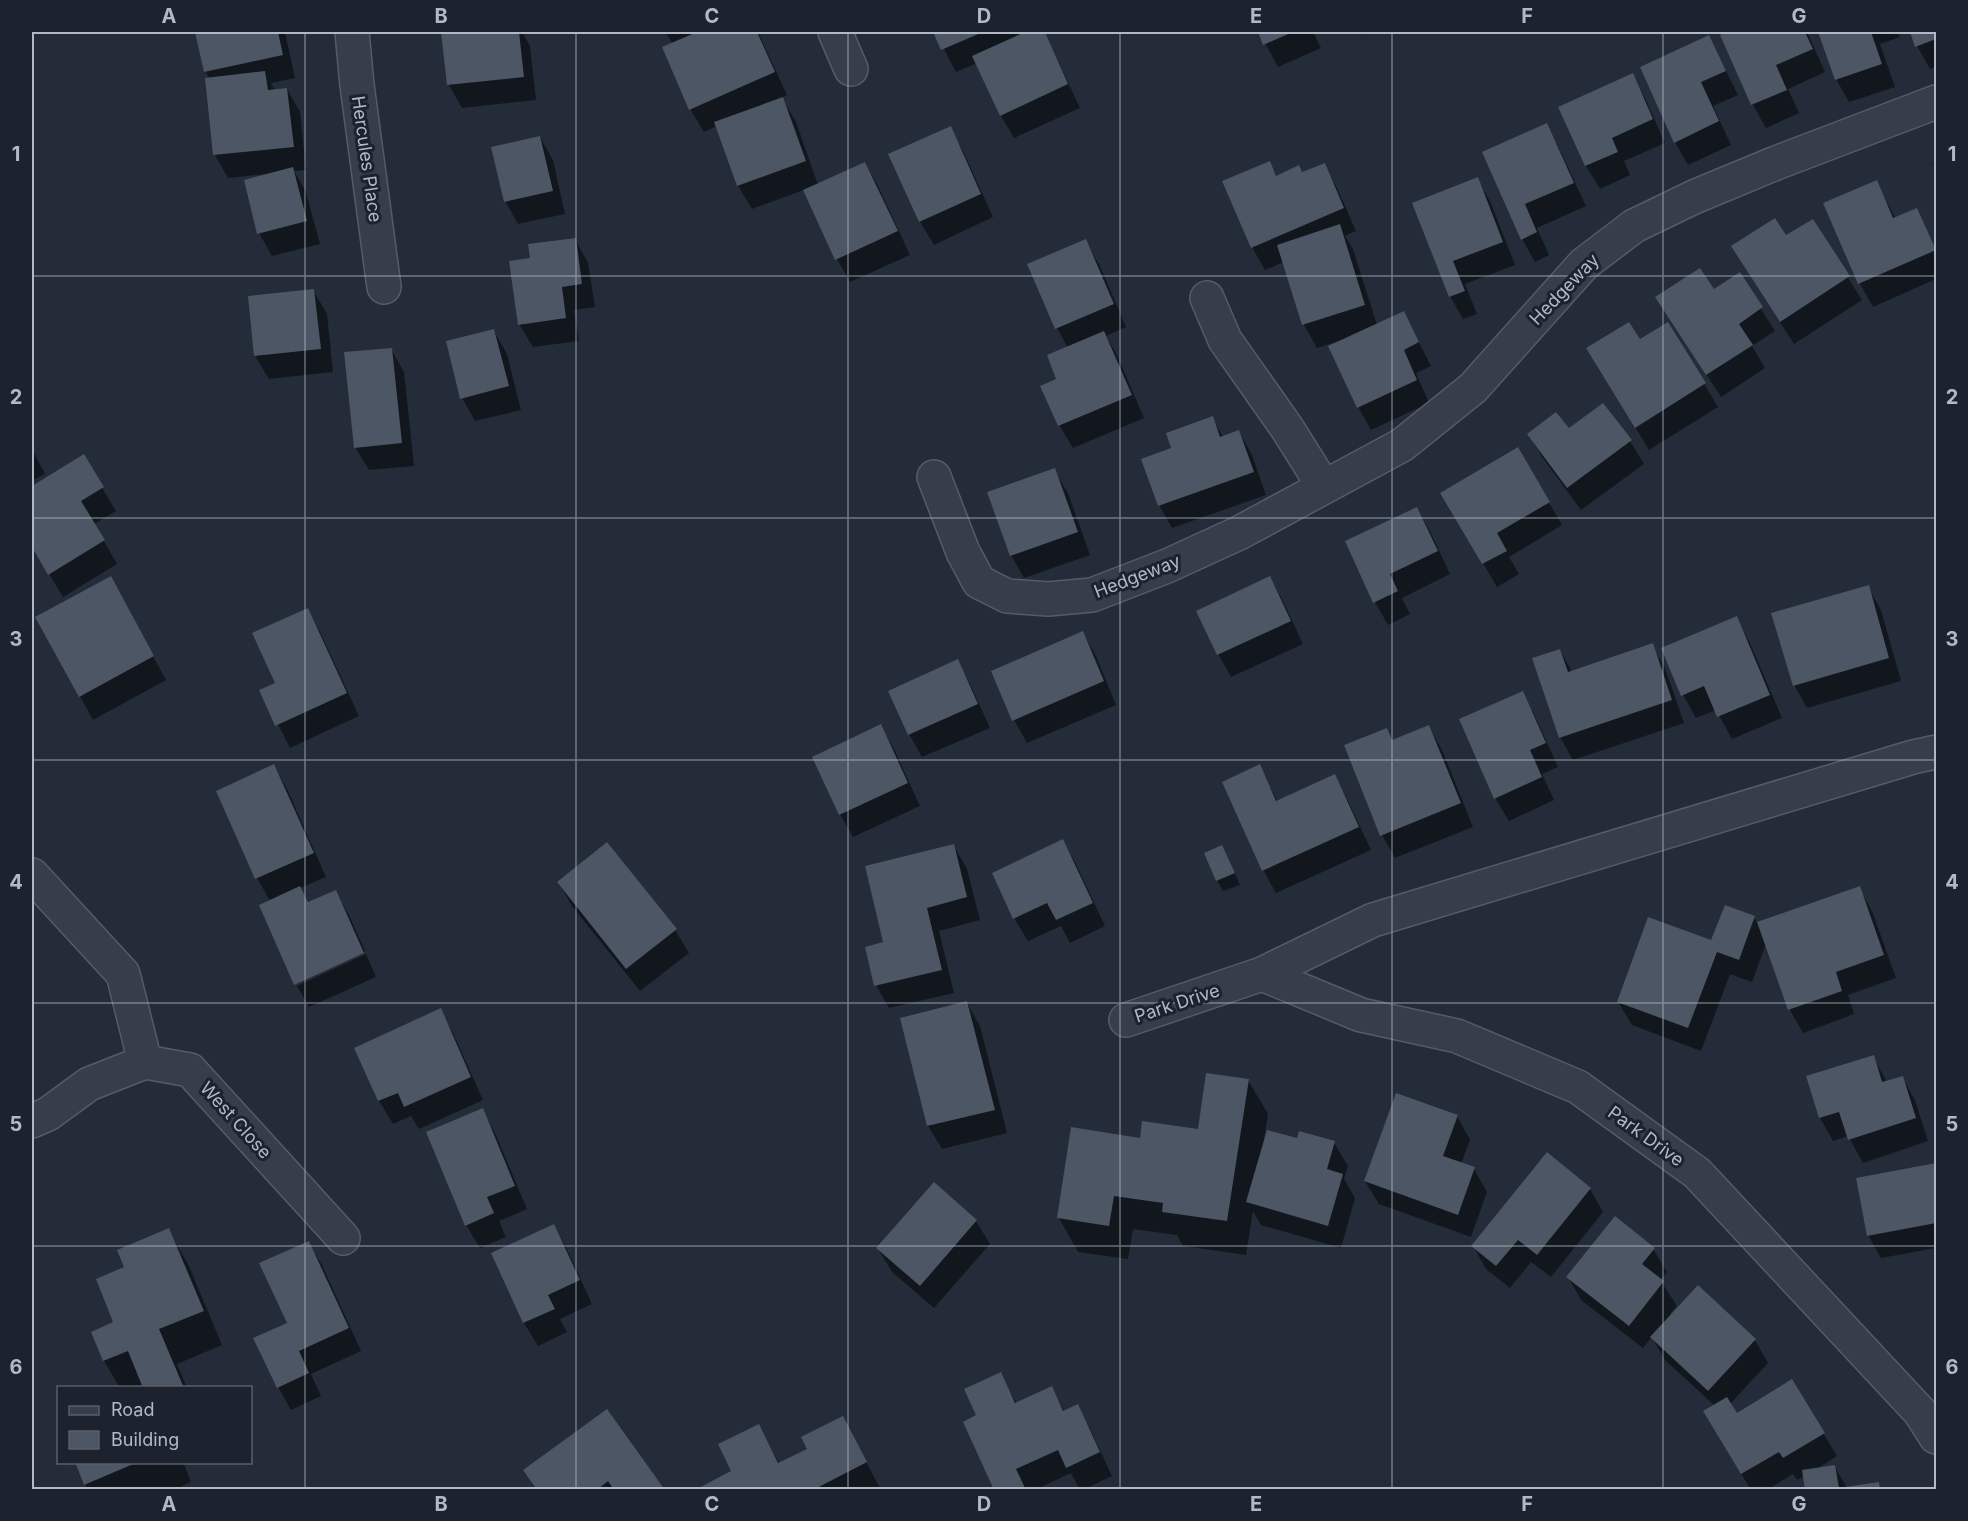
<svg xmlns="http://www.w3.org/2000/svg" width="1968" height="1521" font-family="Inter,sans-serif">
<rect width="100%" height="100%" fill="#232c38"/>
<!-- shadow -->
<path fill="#0007" d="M197,32H285L295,78L271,83L275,91L287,89L300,112L306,170L294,171L306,192L320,244L272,256L259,233L266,174L228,178L215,155L210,79L205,71Z
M443,32H522L530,46L536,100L462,108L449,85Z
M665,32H758L787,95L782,98L796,122L818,185L865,163L878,186L910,255L850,282L837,259L804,190L752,209L738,186L717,126L704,132L690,109L673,44Z
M935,32H1048L1045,33L1080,108L1014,138L1001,116L977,63L956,72Z
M1259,32H1313L1321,48L1278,67Z
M1363,32H1373L1365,35Z
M1731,32H1807L1825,72L1788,89L1799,113L1766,128L1753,105L1722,36Z
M1820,32H1898L1900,37L1880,44L1895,87L1849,102L1836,79Z
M1912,32H1936V67L1930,69L1917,46Z
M1709,37L1738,95L1713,106L1731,145L1688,165L1675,142Z
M1632,75L1645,98L1665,143L1624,161L1630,175L1600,189L1586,166L1560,107Z
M1546,125L1559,148L1586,206L1537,228L1549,255L1535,262L1522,239L1484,153Z
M950,128L963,151L993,217L934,245L920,222L890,155Z
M540,137L553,160L565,214L518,224L505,201Z
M1936,162V173L1933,163Z
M1269,163L1277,177L1303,174L1324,165L1337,188L1356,231L1345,236L1353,249L1377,325L1404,313L1431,366L1416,373L1429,403L1371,430L1358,407L1338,341L1317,348L1304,325L1284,262L1265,270L1252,247Z
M1477,179L1490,201L1515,265L1465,284L1477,314L1463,319L1450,296L1414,203Z
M1876,182L1896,219L1916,210L1936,249V279L1873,307L1860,284L1825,204Z
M1812,221L1862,300L1794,344L1746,269L1785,237Z
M575,239L588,263L595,307L574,310L579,341L533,347L519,324L532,259Z
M1085,241L1099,264L1126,327L1106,336L1117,355L1144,418L1073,448L1059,425L1042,386L1058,379L1068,348L1057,328L1029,265Z
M1739,274L1775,331L1752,346L1765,368L1721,397L1657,298L1714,291Z
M313,290L327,314L333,372L269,379L255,356Z
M1668,324L1718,407L1649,450L1601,371L1639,341Z
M494,331L507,354L521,410L475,421L462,398Z
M391,349L404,372L414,466L369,470L355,447Z
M1212,418L1223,437L1239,432L1252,455L1266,495L1172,528L1159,505L1173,449Z
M1568,430L1630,441L1644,464L1581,510L1542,457L1529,434Z
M32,449L45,474L32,481Z
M1518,449L1562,525L1509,557L1519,574L1497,587L1442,493Z
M83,456L116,511L94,524L117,564L63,597L32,546V488Z
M1054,470L1068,493L1090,555L1024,578L1011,555Z
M1417,508L1430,531L1450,574L1402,598L1410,614L1388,625L1375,602Z
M1270,578L1283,601L1303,644L1231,677L1218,654Z
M1868,587L1881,610L1901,681L1807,708L1794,685Z
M123,601L166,680L93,720L37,618Z
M307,609L320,632L359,716L290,748L261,691L277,683Z
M1736,618L1749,641L1782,718L1732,739L1716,710L1696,718L1683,695Z
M1083,633L1096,656L1116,705L1027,743L1014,720Z
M1652,645L1665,668L1684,723L1573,760L1560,737V650L1572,672Z
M957,661L970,684L990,728L922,757L909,734Z
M1522,693L1535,716L1558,767L1542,774L1554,800L1509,821L1495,798Z
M880,726L894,749L920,806L853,837L840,814Z
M1429,727L1442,750L1473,827L1395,858L1382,835L1387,730L1393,741Z
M274,766L287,789L326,877L300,888L309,903L335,892L349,915L365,951L296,983L270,901L257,878L218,792Z
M1259,766L1278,802L1334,776L1347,799L1371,850L1276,893L1263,870Z
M1063,841L1076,864L1105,926L1070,943L1061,926L1028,941L1014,918Z
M954,846L967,869L980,920L939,931L954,993L889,1008L876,985L885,943Z
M1228,858L1240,885L1223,891L1217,880Z
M559,883L675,930L689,953L640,991L572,906Z
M1859,888L1872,911L1896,978L1848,995L1854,1014L1803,1033L1790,1010L1766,944L1752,982L1730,974L1701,1051L1632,1025L1618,1002L1754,918L1758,924Z
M366,954L376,977L309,1007L297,986Z
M967,1003L980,1026L1007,1133L942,1149L928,1126Z
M440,1010L453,1033L483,1100L419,1129L411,1116L393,1124L379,1101L356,1049Z
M1873,1057L1887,1082L1902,1077L1915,1100L1928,1141L1863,1163L1848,1136L1833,1141L1820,1118L1808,1077Z
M1248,1080L1268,1114L1264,1139L1334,1143L1348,1166L1344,1179L1355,1198L1341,1248L1261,1225L1253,1211L1246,1255L1183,1246L1177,1235L1133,1229L1128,1259L1078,1252L1059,1218L1141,1139L1199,1131Z
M482,1110L495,1133L527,1209L499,1221L506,1237L480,1248L466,1225Z
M1457,1116L1470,1140L1461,1164L1474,1169L1487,1192L1471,1237L1379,1204L1365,1181Z
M1936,1165V1248L1881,1258L1868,1235L1858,1180Z
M935,1184L976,1221L990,1244L934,1308L892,1272L878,1249Z
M1590,1189L1603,1212L1551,1277L1531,1262L1510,1288L1486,1269L1473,1246Z
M554,1226L567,1249L592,1304L560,1319L567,1332L538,1346L524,1323L493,1254Z
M168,1230L188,1264L222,1345L177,1364L187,1388H145L144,1386L120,1388L104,1361L93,1333L115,1323L126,1268Z
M308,1242L322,1265L361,1351L311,1374L321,1396L291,1410L278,1387L289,1323Z
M1653,1249L1667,1272L1660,1280L1677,1306L1670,1314L1672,1315L1698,1288L1755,1340L1768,1363L1730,1404L1737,1415L1823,1433L1837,1456L1815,1470L1835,1467L1847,1488L1878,1484L1881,1490H1806L1804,1476L1797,1480L1793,1474L1767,1490H1751L1718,1435L1715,1406L1665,1360L1652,1337L1643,1348L1581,1300L1568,1277Z
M1000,1374L1017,1404L1051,1388L1065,1412L1077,1406L1090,1429L1112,1476L1082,1490H1080L1071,1473L1035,1490H995L978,1416Z
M607,1412L663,1490H536L525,1470Z
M843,1418L881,1490H699L733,1472L758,1426L780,1464L809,1450Z
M76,1462H183L191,1482L173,1490H88Z"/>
<!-- building -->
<path fill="#4c5664" d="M195,32H278L283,55L204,72Z
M441,32H519L524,77L447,85Z
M697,32H757L775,72L689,110L662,47Z
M933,32H983L941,50Z
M1025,32H1045L1068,84L1000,116L972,56Z
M1258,32H1293L1263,45Z
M1727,32H1805L1813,49L1776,65L1787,90L1751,105L1720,35Z
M1818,32H1871L1882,64L1835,80Z
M1910,32H1936V39L1915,47Z
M1709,35L1726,71L1701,82L1719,121L1674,143L1640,67Z
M265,71L268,90L287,88L294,147L213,155L205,78Z
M1633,73L1653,119L1612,138L1618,152L1585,166L1558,107Z
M783,97L806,161L737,186L714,122Z
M1547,123L1574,183L1525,204L1537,232L1521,240L1482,152Z
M951,126L981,194L919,222L888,154Z
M540,136L553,191L504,202L491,147Z
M1270,161L1276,176L1299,165L1302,172L1325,163L1344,208L1251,248L1222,181Z
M865,162L898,231L835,260L803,190Z
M293,167L307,221L257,234L244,180Z
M1478,177L1503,242L1453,261L1465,291L1449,297L1412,203Z
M1877,180L1893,218L1917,208L1936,250L1858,284L1823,203Z
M1775,218L1786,235L1813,219L1850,276L1780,322L1731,246Z
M1340,224L1365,305L1302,325L1277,245Z
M576,238L582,284L562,287L566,318L518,325L509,261L530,258L528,244Z
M1086,239L1114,304L1055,329L1027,264Z
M1700,268L1714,289L1740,272L1763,307L1739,324L1753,345L1706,375L1655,297Z
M314,289L321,349L254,356L248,296Z
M1404,311L1419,342L1404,350L1417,380L1357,408L1328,346Z
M1629,322L1640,339L1668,322L1706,383L1635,428L1586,348Z
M494,329L509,386L460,399L446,341Z
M1104,331L1132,395L1058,426L1040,386L1056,379L1047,355Z
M392,348L402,443L354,448L344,352Z
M1603,403L1632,440L1567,488L1527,434L1556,412L1569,428Z
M1213,416L1220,437L1239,430L1254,472L1158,506L1141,459L1171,448L1166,433Z
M1518,447L1550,502L1497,533L1507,551L1482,564L1440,493Z
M84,454L104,487L81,501L105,540L48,575L32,547V486Z
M1055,468L1078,532L1010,556L987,492Z
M1417,507L1438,551L1390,574L1398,591L1373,603L1345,541Z
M111,576L154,656L79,697L35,617Z
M1270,576L1291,621L1217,655L1196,611Z
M1869,585L1889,658L1793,686L1771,613Z
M308,608L347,693L275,726L259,690L275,683L252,633Z
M1737,616L1770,695L1717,717L1704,686L1681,696L1661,648Z
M1083,631L1104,681L1012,721L991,671Z
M1653,643L1672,700L1559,738L1532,658L1560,649L1568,672Z
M958,659L978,704L908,735L888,691Z
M1523,691L1546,743L1530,750L1542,777L1494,799L1459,719Z
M881,724L908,783L839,815L812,757Z
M1429,725L1461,803L1380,836L1344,745L1387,728L1392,740Z
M274,764L314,853L255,879L216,791Z
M1260,764L1276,801L1335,774L1359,827L1262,871L1222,782Z
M1063,839L1093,903L1056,920L1047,903L1013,919L992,873Z
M607,842L677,929L626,969L557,882Z
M954,844L967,897L927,908L942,970L874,986L865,947L883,942L865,866Z
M1222,845L1235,873L1216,881L1204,853Z
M300,886L308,902L336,890L364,953L294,985L259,905Z
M1860,886L1884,955L1836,972L1842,991L1788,1010L1757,922Z
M1725,905L1755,916L1739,960L1717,952L1688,1028L1617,1002L1648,917L1711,940Z
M967,1001L995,1110L927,1126L900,1018Z
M441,1008L471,1077L404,1107L398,1093L378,1101L354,1048Z
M1874,1055L1882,1082L1903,1076L1916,1118L1848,1140L1839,1112L1819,1118L1806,1076Z
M1206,1073L1249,1079L1227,1221L1162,1212L1163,1203L1114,1196L1109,1226L1057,1218L1071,1127L1140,1138L1142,1121L1198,1129Z
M1396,1093L1458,1115L1443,1156L1475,1167L1458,1215L1364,1181Z
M483,1108L515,1186L487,1197L494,1213L465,1226L426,1132Z
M1267,1130L1297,1138L1299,1131L1335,1141L1327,1169L1343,1174L1328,1226L1246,1202Z
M1547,1152L1591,1188L1537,1255L1518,1240L1496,1266L1471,1246Z
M1936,1163V1223L1867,1236L1856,1178Z
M934,1182L977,1220L920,1286L876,1248Z
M1615,1216L1655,1248L1642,1264L1664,1281L1629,1326L1566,1277Z
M554,1224L580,1280L548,1295L555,1309L523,1323L491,1253Z
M169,1228L204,1311L159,1329L184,1388H143L128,1351L103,1361L91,1332L113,1322L96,1279L124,1267L117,1250Z
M309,1241L349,1328L299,1351L309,1373L277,1388L253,1338L287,1323L259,1263Z
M1698,1285L1756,1339L1708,1391L1650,1337Z
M1001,1372L1015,1403L1052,1386L1063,1411L1078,1404L1100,1452L1066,1468L1058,1450L1016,1469L1026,1490H994L963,1422L976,1415L964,1389Z
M1792,1379L1825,1433L1783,1458L1779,1452L1741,1474L1703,1411L1727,1397L1737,1413Z
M607,1409L665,1490H614L608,1481L597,1490H537L523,1470Z
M843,1416L867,1462L813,1490H695L731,1471L718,1444L759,1424L778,1463L807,1449L801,1437Z
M75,1462H138L84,1485Z
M1835,1465L1839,1488L1879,1482L1880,1490H1805L1802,1470Z"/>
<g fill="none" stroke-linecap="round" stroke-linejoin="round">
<defs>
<path id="minor" d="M352,32L357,85L384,287
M835,32L851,69
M1207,298L1225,340L1287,428L1324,487
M934,477L963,552L979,582L1007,596L1048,599L1092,595L1167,566L1239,533L1402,445L1473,388L1584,264L1634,226L1694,197L1776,163L1936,102
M32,875L123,974L145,1062L190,1070L343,1238
M1262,974L1361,1015L1457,1036L1578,1087L1697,1173L1920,1412L1936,1437
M1126,1020L1262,974L1373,920L1913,757L1936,752
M32,1121L48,1114L89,1084L145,1062"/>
</defs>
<!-- minor casing -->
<use href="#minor" stroke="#555c67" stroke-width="36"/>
<!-- minor -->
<use href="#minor" stroke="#373e49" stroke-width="33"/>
</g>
<!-- grid -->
<path fill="none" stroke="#b2b9c5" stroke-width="1.5" stroke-opacity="0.55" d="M305,32V1490M576,32V1490M848,32V1490M1120,32V1490M1392,32V1490M1663,32V1490M32,276H1936M32,518H1936M32,760H1936M32,1003H1936M32,1246H1936"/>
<g text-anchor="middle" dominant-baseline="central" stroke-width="6" stroke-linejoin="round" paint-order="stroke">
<!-- street labels -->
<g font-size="18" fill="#b2b9c5" stroke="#1c232e">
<text transform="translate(367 159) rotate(82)">Hercules Place</text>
<text transform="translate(1564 289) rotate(-46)">Hedgeway</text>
<text transform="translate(1137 576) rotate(-21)">Hedgeway</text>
<text transform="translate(1177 1003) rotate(-18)">Park Drive</text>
<text transform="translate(236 1120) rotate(48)">West Close</text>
<text transform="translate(1646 1136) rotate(36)">Park Drive</text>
</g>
</g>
<!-- border -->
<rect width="1968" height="1521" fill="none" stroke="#1c232e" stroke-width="66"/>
<!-- legend -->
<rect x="57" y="1386" width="195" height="78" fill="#1c232e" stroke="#585f6a" stroke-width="1.5"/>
<rect x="69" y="1406" width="30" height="9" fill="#373e49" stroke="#585f6a" stroke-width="1.5"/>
<text x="111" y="1416" font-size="18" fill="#b2b9c5">Road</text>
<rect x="69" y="1431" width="30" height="18" fill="#4c5664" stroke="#585f6a" stroke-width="1.5"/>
<text x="111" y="1446" font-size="18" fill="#b2b9c5">Building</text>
<rect x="33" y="33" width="1902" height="1455" fill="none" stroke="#b2b9c5" stroke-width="2"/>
<g font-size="20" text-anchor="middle" font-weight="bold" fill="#b2b9c5">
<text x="169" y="23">A</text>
<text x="441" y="23">B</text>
<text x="712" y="23">C</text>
<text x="984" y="23">D</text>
<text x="1256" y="23">E</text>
<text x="1527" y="23">F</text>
<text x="1799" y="23">G</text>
<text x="16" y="161">1</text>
<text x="1952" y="161">1</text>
<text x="16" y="404">2</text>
<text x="1952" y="404">2</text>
<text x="16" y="646">3</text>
<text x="1952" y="646">3</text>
<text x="16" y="889">4</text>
<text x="1952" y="889">4</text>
<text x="16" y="1131">5</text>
<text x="1952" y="1131">5</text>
<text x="16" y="1374">6</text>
<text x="1952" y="1374">6</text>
<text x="169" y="1511">A</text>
<text x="441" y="1511">B</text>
<text x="712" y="1511">C</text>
<text x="984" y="1511">D</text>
<text x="1256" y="1511">E</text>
<text x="1527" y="1511">F</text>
<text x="1799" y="1511">G</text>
</g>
</svg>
